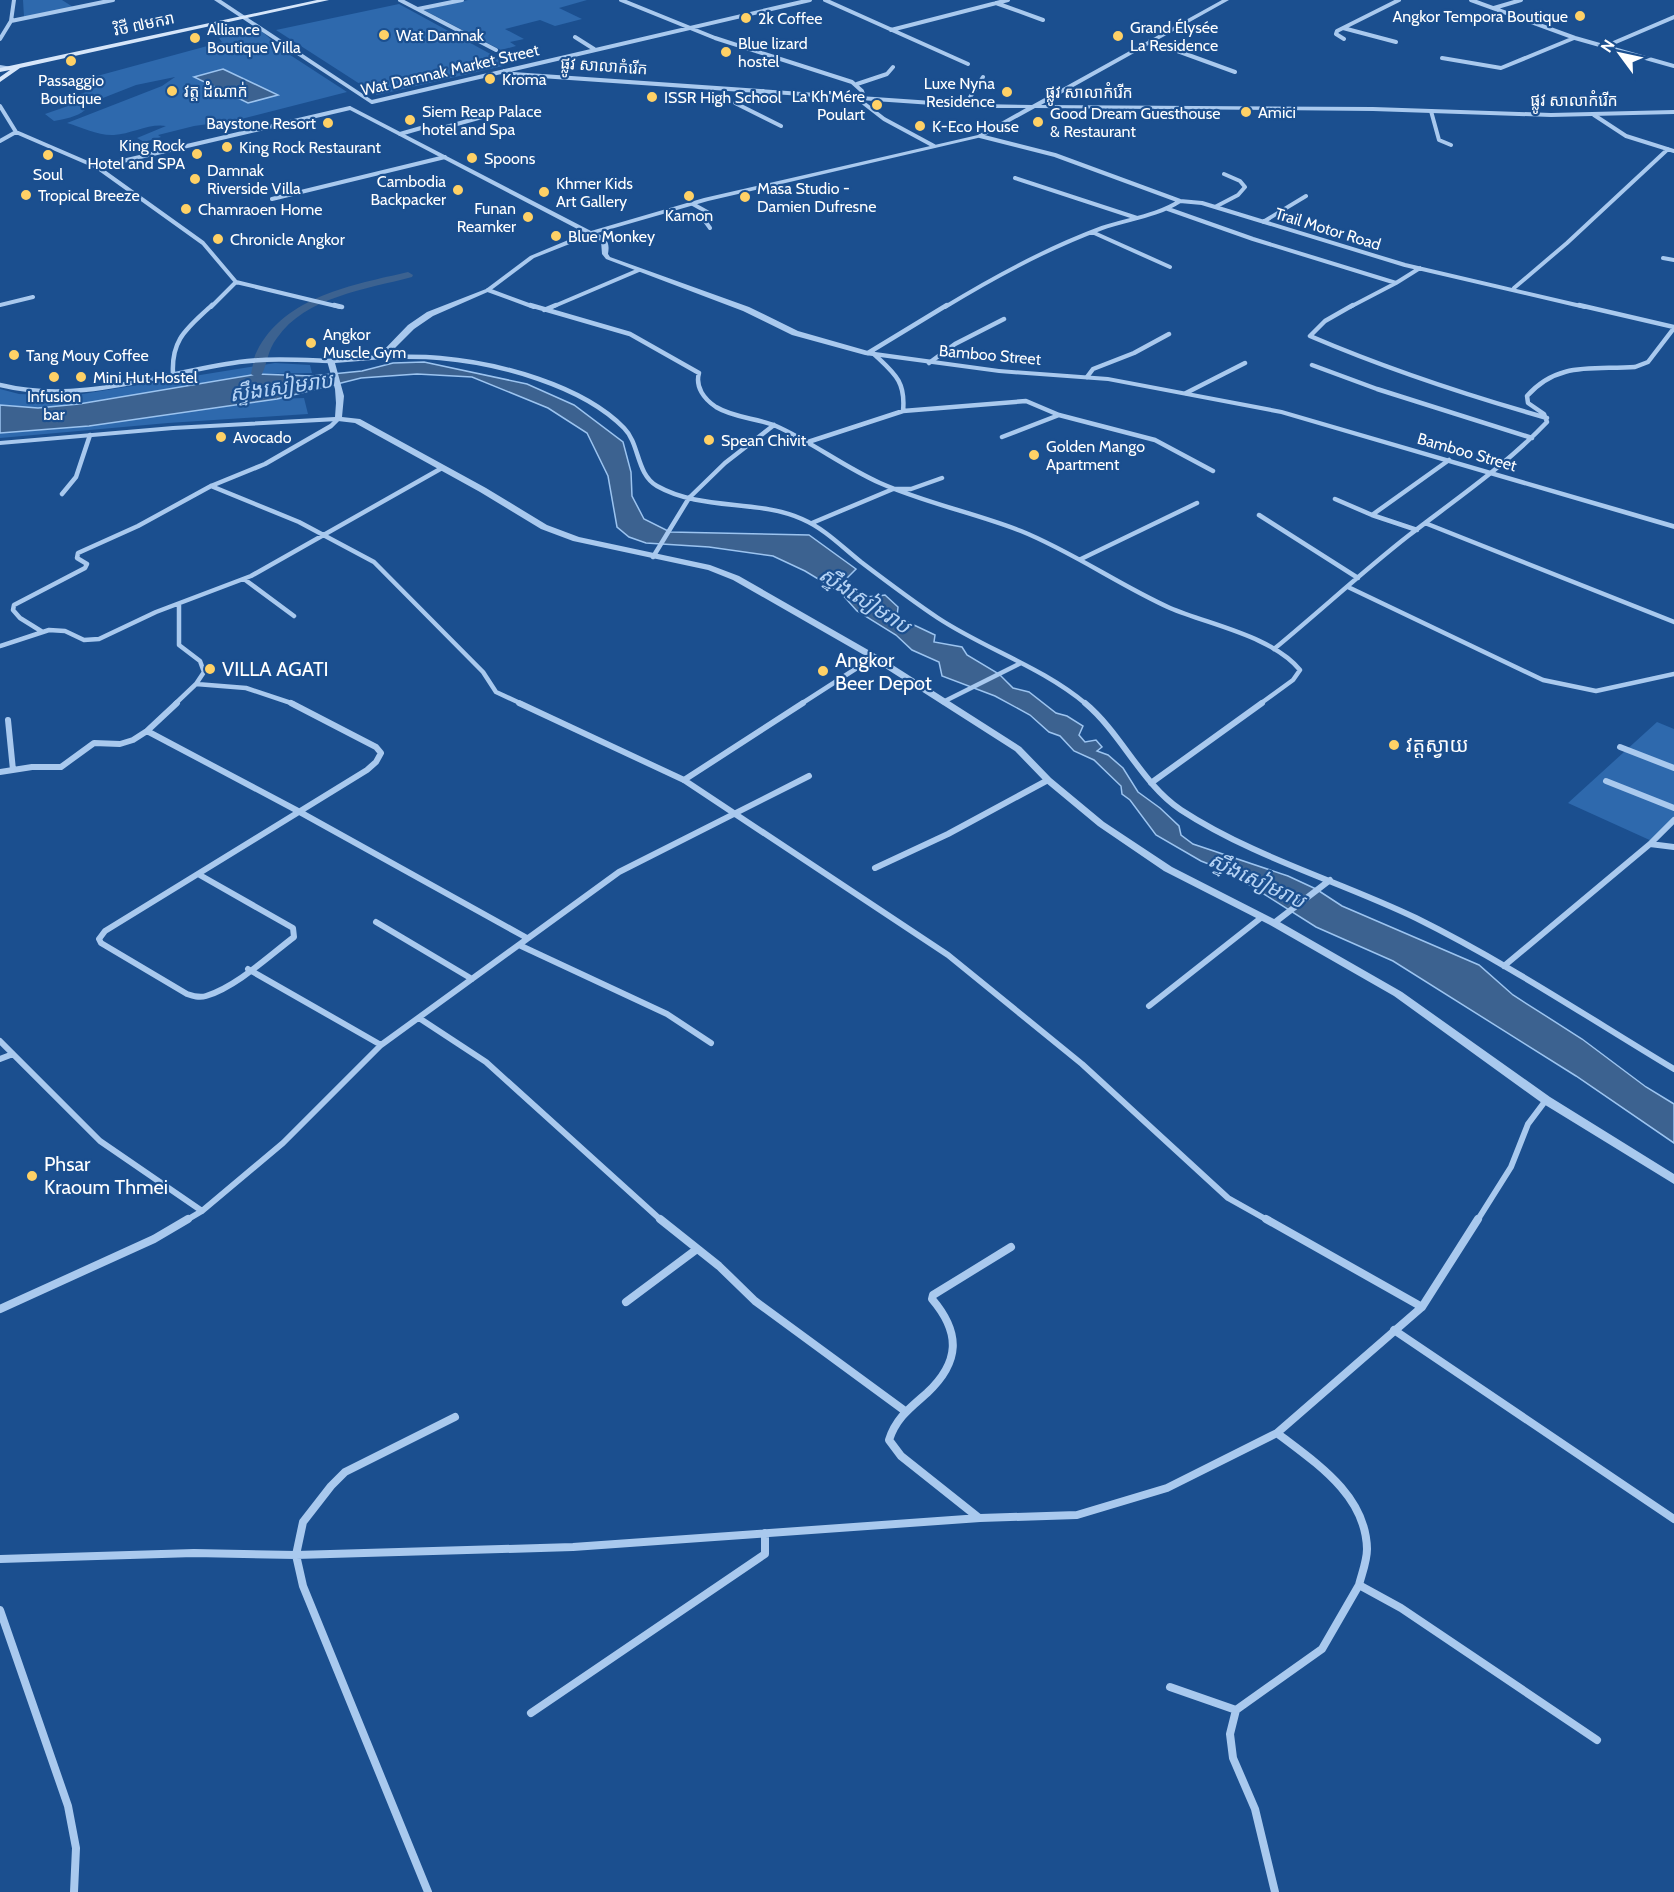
<svg xmlns="http://www.w3.org/2000/svg" width="1674" height="1892" font-family="Cabin,'Noto Sans Khmer',sans-serif">
<rect width="100%" height="100%" fill="#1b4f8f"/>
<!-- green -->
<path fill="#2e69ad" d="M23,0H62L73,7L24,17Z
M468,0H587L559,8L582,19L555,26L540,20L505,29L524,39L510,42L516,46L501,50L424,10Z
M399,4L496,57L503,66L377,95L276,30Z
M258,28L284,51L347,92L237,120L194,126L158,135L161,137L144,142L137,138L166,126C150,123 131,134 114,135C99,136 81,127 67,123L162,86L175,77L136,85L80,107L85,110C77,117 64,119 54,121L45,114L68,106L63,101L91,90L75,82L222,42L219,38Z
M275,363L310,365L312,373L257,374L79,404L38,408L0,405V389L19,394L70,396Z
M304,398L308,414L168,423L0,438V433L89,426L277,399Z
M1657,722L1674,729V823L1654,842L1568,803Z"/>
<!-- water -->
<path fill="#3c6290" stroke="#9cc4f0" stroke-width="1.5" d="M223,69L278,95L248,103L194,77Z
M424,362L527,384L574,405L623,442L631,472L632,496L644,519L670,532L809,535L856,569L847,578C860,599 859,598 885,595L898,607L897,617L935,635L934,642L962,647L967,655L999,674L1013,688L1029,692L1056,713L1067,716L1083,726L1079,735L1085,742L1096,740L1102,747L1097,751L1108,755L1123,768L1138,792L1160,808L1179,826L1181,835L1193,844L1288,876L1316,889L1342,906L1479,965L1513,995L1582,1039L1646,1087L1674,1104V1143L1576,1076L1393,961L1316,927L1229,872L1201,861L1156,835L1130,800L1122,794L1121,786L1094,760L1074,751L1060,736L1049,732L1030,715L995,696L942,676L939,662L912,650L896,635L857,611L840,592L805,571L773,556L709,547L646,543L629,537L617,527L608,476L587,433L548,408L472,377L417,374L361,378L277,399L89,426L0,433V405L38,408L79,404L257,374L312,376L362,371L393,363Z"/>
<g fill="none" stroke-linecap="round" stroke-linejoin="round">
<!-- canal -->
<path fill="#3c6290" fill-rule="evenodd" d="M408,272L413,275L412,277C367,289 305,297 277,338C267,351 268,363 261,376L257,378L251,374C253,367 253,358 257,351C285,296 353,285 408,272Z"/>
<!-- minor-far3 -->
<path stroke="#a9c9ee" stroke-width="4" d="M400,0L496,50
M621,0L715,38L852,82L862,91L864,98
M825,0L968,64
M1471,0L1575,38L1674,66
M996,3L1043,20
M1494,8L1521,0
M418,9L462,0
M11,21L113,0
M1343,28L1396,42
M891,30L1008,0
M575,37L594,49
M0,39L11,21L14,0
M1344,39L1336,34L1337,31L1399,0
M1150,41L1235,72
M1604,47L1674,17
M1442,58L1501,68L1574,38
M857,84L887,74L893,67
M763,91L735,103L781,126
M857,98L884,119L934,146
M372,102L810,0
M965,105L983,77
M0,106L16,132L97,167L203,243L236,282L340,307
M1431,111L1439,140L1451,145
M1594,115L1626,136L1674,151
M400,134L421,128L439,129L482,117
M980,136L1055,155L1180,201L1202,203L1405,265L1585,307
M0,141L16,132
M97,167L350,108
M1015,178L1137,218
M272,199L445,157
M691,203L709,213L705,221L710,228
M1215,207L1238,195L1245,187L1240,181L1224,174
M1168,209L1253,239L1396,283L1350,307
M1263,222L1306,196
M1092,232L1170,267
M1663,258L1674,260
M1396,283L1420,268
M1514,288L1567,243L1668,149
M488,290L534,307
M0,305L33,297
M211,307L236,282
M552,307L639,270
M945,307C994,277 1048,248 1102,228C1128,219 1157,216 1180,201"/>
<!-- minor-far2 -->
<path stroke="#a9c9ee" stroke-width="4.5" d="M334,305L342,307
M530,305L630,334L699,373C695,387 704,399 716,407C734,418 757,418 776,426C812,442 844,467 880,483C925,503 975,513 1021,531C1073,552 1119,585 1170,608C1210,625 1272,636 1300,670L1293,680L1260,704
M1353,305L1325,321L1310,336C1387,369 1466,395 1547,418
M1579,305L1674,327
M544,310L556,305
M868,353L947,305
M874,354C894,373 906,381 903,411
M381,357C401,357 420,356 440,358C498,363 582,385 624,428C640,444 636,474 657,486C701,511 757,499 802,519C825,529 841,546 861,562C886,581 911,600 938,618C985,649 1042,667 1086,704
M929,363L955,344L1004,319
M1312,365L1377,389L1532,438
M173,374C171,338 188,328 212,305
M1087,377L1093,369L1134,353L1169,334
M0,385C81,405 160,373 239,362C270,358 301,360 331,361
M1186,393L1245,363
M1002,437L1059,415
M808,442L903,411L1026,401L1059,415L1155,440L1213,471
M211,486L299,522L374,562L483,672L496,692L522,704
M62,494L76,477L90,435
M1335,499L1372,515L1417,530
M1259,515L1358,578
M1372,515L1449,460
M812,523L893,489H911L942,478
M1425,523L1674,622
M653,557L689,498L725,463L774,425
M1081,559L1197,503
M244,579L294,616
M1348,587L1543,680L1596,691L1674,674
M41,631L20,618L13,610L14,605L85,568L87,564L77,558L78,553L138,526L211,486L265,464L331,426L338,419
M0,646L49,630L65,631L84,640L99,639L156,612L251,576L442,468
M1274,649C1319,612 1362,572 1408,536C1456,499 1505,466 1547,422L1544,414L1528,403L1527,396C1558,361 1593,370 1635,367L1648,362L1674,328
M196,684L246,688L294,704
M943,702L1021,663
M175,704L196,684L204,672L200,661L179,645V604
M801,704L874,657"/>
<!-- minor-far1 -->
<path stroke="#a9c9ee" stroke-width="6" d="M519,703L684,780L948,955L1082,1064L1228,1198L1269,1221
M1085,703C1122,734 1141,783 1181,810C1253,857 1339,881 1416,918C1505,962 1589,1018 1674,1069
M8,720L13,770
M147,731L298,811L527,938
M1620,747L1674,768
M0,772L32,767H61L94,743L120,744L133,740L147,731L177,703
M684,780L803,703
M1606,781L1674,808
M1151,783L1262,703
M1650,844L1674,847
M875,868L948,834L1048,780
M198,874L293,928L294,937C269,956 236,987 206,996C199,998 193,996 187,994L101,943L99,939L105,931L367,770L376,762L381,753L376,747L291,703
M376,922L472,979
M1274,923L1330,880
M519,945L667,1014L711,1043
M1504,966L1650,844L1674,820
M248,969L381,1045
M1149,1006L1262,917
M419,1018L486,1062L662,1221
M0,1041L100,1141L202,1211
M0,1059L13,1054
M185,1221L202,1211L283,1143L381,1045L619,872L809,776
M1477,1221L1511,1167L1528,1124L1546,1100"/>
<!-- minor -->
<path stroke="#a9c9ee" stroke-width="8" d="M660,1219L719,1266L755,1301L905,1411
M1266,1219L1422,1307
M626,1302L697,1249
M0,1309L154,1239L188,1219
M1394,1330L1674,1519
M1277,1433C1316,1463 1366,1495 1367,1549C1367,1561 1362,1573 1359,1585L1401,1608L1597,1740
M979,1518L901,1456L889,1440C896,1418 910,1408 927,1393C960,1362 961,1333 932,1299L933,1295L1011,1247
M0,1559L194,1553L296,1555L573,1547L980,1518L1077,1515L1167,1488L1277,1433L1422,1307L1478,1219
M0,1610L68,1806L76,1848L74,1892
M1170,1687L1236,1710L1322,1649L1359,1585
M1236,1710L1230,1734L1233,1758L1255,1809L1275,1892
M531,1713L765,1554V1533
M428,1892L303,1586L296,1555L303,1522L331,1486L345,1472L455,1417"/>
<!-- tertiary -->
<path fill="#a9c9ee" fill-rule="evenodd" d="M214,0H221L375,102L370,103Z
M1222,0H1229L1041,105L1373,107L1551,113L1674,110V114L1551,117L1373,111L1035,108L982,137L708,201L597,233C607,239 610,242 608,254L610,257L749,307L798,331L868,351L999,369L1108,377L1282,410L1674,524V529L1281,414L1108,381L999,373L865,355L792,335L743,311L606,259L602,254L601,241L590,236L534,258L490,291L433,316L414,329L384,359L335,363L344,396L342,417L360,419L486,488L547,525L579,537L710,565L739,576L877,655L1021,747L1051,778L1104,822L1172,867L1278,921L1402,992L1550,1097L1674,1174V1184L1542,1103L1394,996L1270,925L1164,871L1098,826L1045,782L1015,751L871,659L733,580L708,570L573,541L541,529L480,492L355,423L338,421L173,430L0,445V441L173,426L335,417L336,403L335,389L327,361L328,359L379,355L408,325L427,312L486,289L530,256L585,233L348,109V107H352L591,231L704,198L978,135L1026,108H976L512,76L503,71V69H507L513,72L976,104L1032,105Z
M0,65L12,67L0,69Z"/>
<!-- secondary -->
<path fill="#d6e6fa" fill-rule="evenodd" d="M317,0H329L20,68L0,82V77L10,70L0,72V68Z"/>
</g>
<!-- markers -->
<g fill="#ffd166" stroke="#1b4f8f" stroke-width="2">
<circle cx="1580" cy="16" r="6"/>
<circle cx="746" cy="18" r="6"/>
<circle cx="384" cy="35" r="6"/>
<circle cx="1118" cy="36" r="6"/>
<circle cx="195" cy="38" r="6"/>
<circle cx="726" cy="52" r="6"/>
<circle cx="71" cy="61" r="6"/>
<circle cx="490" cy="79" r="6"/>
<circle cx="172" cy="91" r="6"/>
<circle cx="1007" cy="92" r="6"/>
<circle cx="652" cy="97" r="6"/>
<circle cx="877" cy="105" r="6"/>
<circle cx="1246" cy="112" r="6"/>
<circle cx="410" cy="120" r="6"/>
<circle cx="1038" cy="122" r="6"/>
<circle cx="328" cy="123" r="6"/>
<circle cx="920" cy="126" r="6"/>
<circle cx="227" cy="147" r="6"/>
<circle cx="197" cy="154" r="6"/>
<circle cx="48" cy="155" r="6"/>
<circle cx="472" cy="158" r="6"/>
<circle cx="195" cy="179" r="6"/>
<circle cx="458" cy="190" r="6"/>
<circle cx="544" cy="192" r="6"/>
<circle cx="26" cy="195" r="6"/>
<circle cx="689" cy="196" r="6"/>
<circle cx="745" cy="197" r="6"/>
<circle cx="186" cy="209" r="6"/>
<circle cx="528" cy="217" r="6"/>
<circle cx="556" cy="236" r="6"/>
<circle cx="218" cy="239" r="6"/>
<circle cx="311" cy="343" r="6"/>
<circle cx="14" cy="355" r="6"/>
<circle cx="54" cy="377" r="6"/>
<circle cx="81" cy="377" r="6"/>
<circle cx="221" cy="437" r="6"/>
<circle cx="709" cy="440" r="6"/>
<circle cx="1034" cy="455" r="6"/>
<circle cx="210" cy="669" r="6"/>
<circle cx="823" cy="671" r="6"/>
<circle cx="1394" cy="745" r="6"/>
<circle cx="32" cy="1176" r="6"/>
</g>
<g text-anchor="middle" dominant-baseline="central" stroke-width="4.5" stroke-linejoin="round" paint-order="stroke">
<!-- far-poi labels -->
<g font-size="16" fill="#fff" stroke="#1b4f8f" text-anchor="start">
<text x="1568" y="16" text-anchor="end">Angkor Tempora Boutique</text>
<text x="758" y="18">2k Coffee</text>
<text x="1130" y="27">Grand Élysée<tspan x="1130" dy="18">La Residence</tspan></text>
<text x="207" y="29">Alliance<tspan x="207" dy="18">Boutique Villa</tspan></text>
<text x="396" y="35">Wat Damnak</text>
<text x="738" y="43">Blue lizard<tspan x="738" dy="18">hostel</tspan></text>
<text x="502" y="79">Kroma</text>
<text x="71" y="80" text-anchor="middle">Passaggio<tspan x="71" dy="18">Boutique</tspan></text>
<text x="995" y="83" text-anchor="end">Luxe Nyna<tspan x="995" dy="18">Residence</tspan></text>
<text x="184" y="91">វត្ត ដំំណាក់</text>
<text x="865" y="96" text-anchor="end">La Kh'Mére<tspan x="865" dy="18">Poulart</tspan></text>
<text x="664" y="97">ISSR High School</text>
<text x="422" y="111">Siem Reap Palace<tspan x="422" dy="18">hotel and Spa</tspan></text>
<text x="1258" y="112">Amici</text>
<text x="1050" y="113">Good Dream Guesthouse<tspan x="1050" dy="18">&amp; Restaurant</tspan></text>
<text x="316" y="123" text-anchor="end">Baystone Resort</text>
<text x="932" y="126">K-Eco House</text>
<text x="185" y="145" text-anchor="end">King Rock<tspan x="185" dy="18">Hotel and SPA</tspan></text>
<text x="239" y="147">King Rock Restaurant</text>
<text x="484" y="158">Spoons</text>
<text x="207" y="170">Damnak<tspan x="207" dy="18">Riverside Villa</tspan></text>
<text x="48" y="174" text-anchor="middle">Soul</text>
<text x="446" y="181" text-anchor="end">Cambodia<tspan x="446" dy="18">Backpacker</tspan></text>
<text x="556" y="183">Khmer Kids<tspan x="556" dy="18">Art Gallery</tspan></text>
<text x="757" y="188">Masa Studio -<tspan x="757" dy="18">Damien Dufresne</tspan></text>
<text x="38" y="195">Tropical Breeze</text>
<text x="516" y="208" text-anchor="end">Funan<tspan x="516" dy="18">Reamker</tspan></text>
<text x="198" y="209">Chamraoen Home</text>
<text x="689" y="215" text-anchor="middle">Kamon</text>
<text x="568" y="236">Blue Monkey</text>
<text x="230" y="239">Chronicle Angkor</text>
<text x="323" y="334">Angkor<tspan x="323" dy="18">Muscle Gym</tspan></text>
<text x="26" y="355">Tang Mouy Coffee</text>
<text x="93" y="377">Mini Hut Hostel</text>
<text x="54" y="396" text-anchor="middle">Infusion<tspan x="54" dy="18">bar</tspan></text>
<text x="233" y="437">Avocado</text>
<text x="721" y="440">Spean Chivit</text>
<text x="1046" y="446">Golden Mango<tspan x="1046" dy="18">Apartment</tspan></text>
</g>
<!-- far-street labels -->
<g font-size="16" fill="#fff" stroke="#1b4f8f">
<text transform="translate(144 24) rotate(-12)">វិថី ៧មករា</text>
<text transform="translate(604 66) rotate(4)">ផ្លូវ សាលាកំរើក</text>
<text transform="translate(450 70) rotate(-13)">Wat Damnak Market Street</text>
<text x="1089" y="92">ផ្លូវ សាលាកំរើក</text>
<text x="1574" y="100">ផ្លូវ សាលាកំរើក</text>
<text transform="translate(1328 229) rotate(17)">Trail Motor Road</text>
<text transform="translate(990 355) rotate(5)">Bamboo Street</text>
<text transform="translate(1467 452) rotate(16)">Bamboo Street</text>
</g>
<!-- poi labels -->
<g font-size="20" fill="#fff" stroke="#1b4f8f" text-anchor="start">
<text x="835" y="660">Angkor<tspan x="835" dy="23">Beer Depot</tspan></text>
<text x="222" y="669">VILLA AGATI</text>
<text x="1406" y="745">វត្តស្វាយ</text>
<text x="44" y="1164">Phsar<tspan x="44" dy="23">Kraoum Thmei</tspan></text>
</g>
<!-- water labels -->
<g font-size="21" font-style="italic" fill="#b5d3f5" stroke="#1b4f8f">
<text transform="translate(281 387) rotate(-8)">ស្ទឹងសៀមរាប</text>
<text transform="translate(865 600) rotate(33)">ស្ទឹងសៀមរាប</text>
<text transform="translate(1257 880) rotate(25)">ស្ទឹងសៀមរាប</text>
</g>
</g>
<!-- north arrow -->
<g transform="translate(1620 54) rotate(303)" stroke="#1b4f8f" stroke-width="4.5" paint-order="stroke">
<path d="M0-4.5L10 22L0 15L-10 22Z" fill="#ffffff"/>
<text y="-9" font-size="16" font-weight="bold" text-anchor="middle" fill="#ffffff">N</text>
</g>
</svg>
